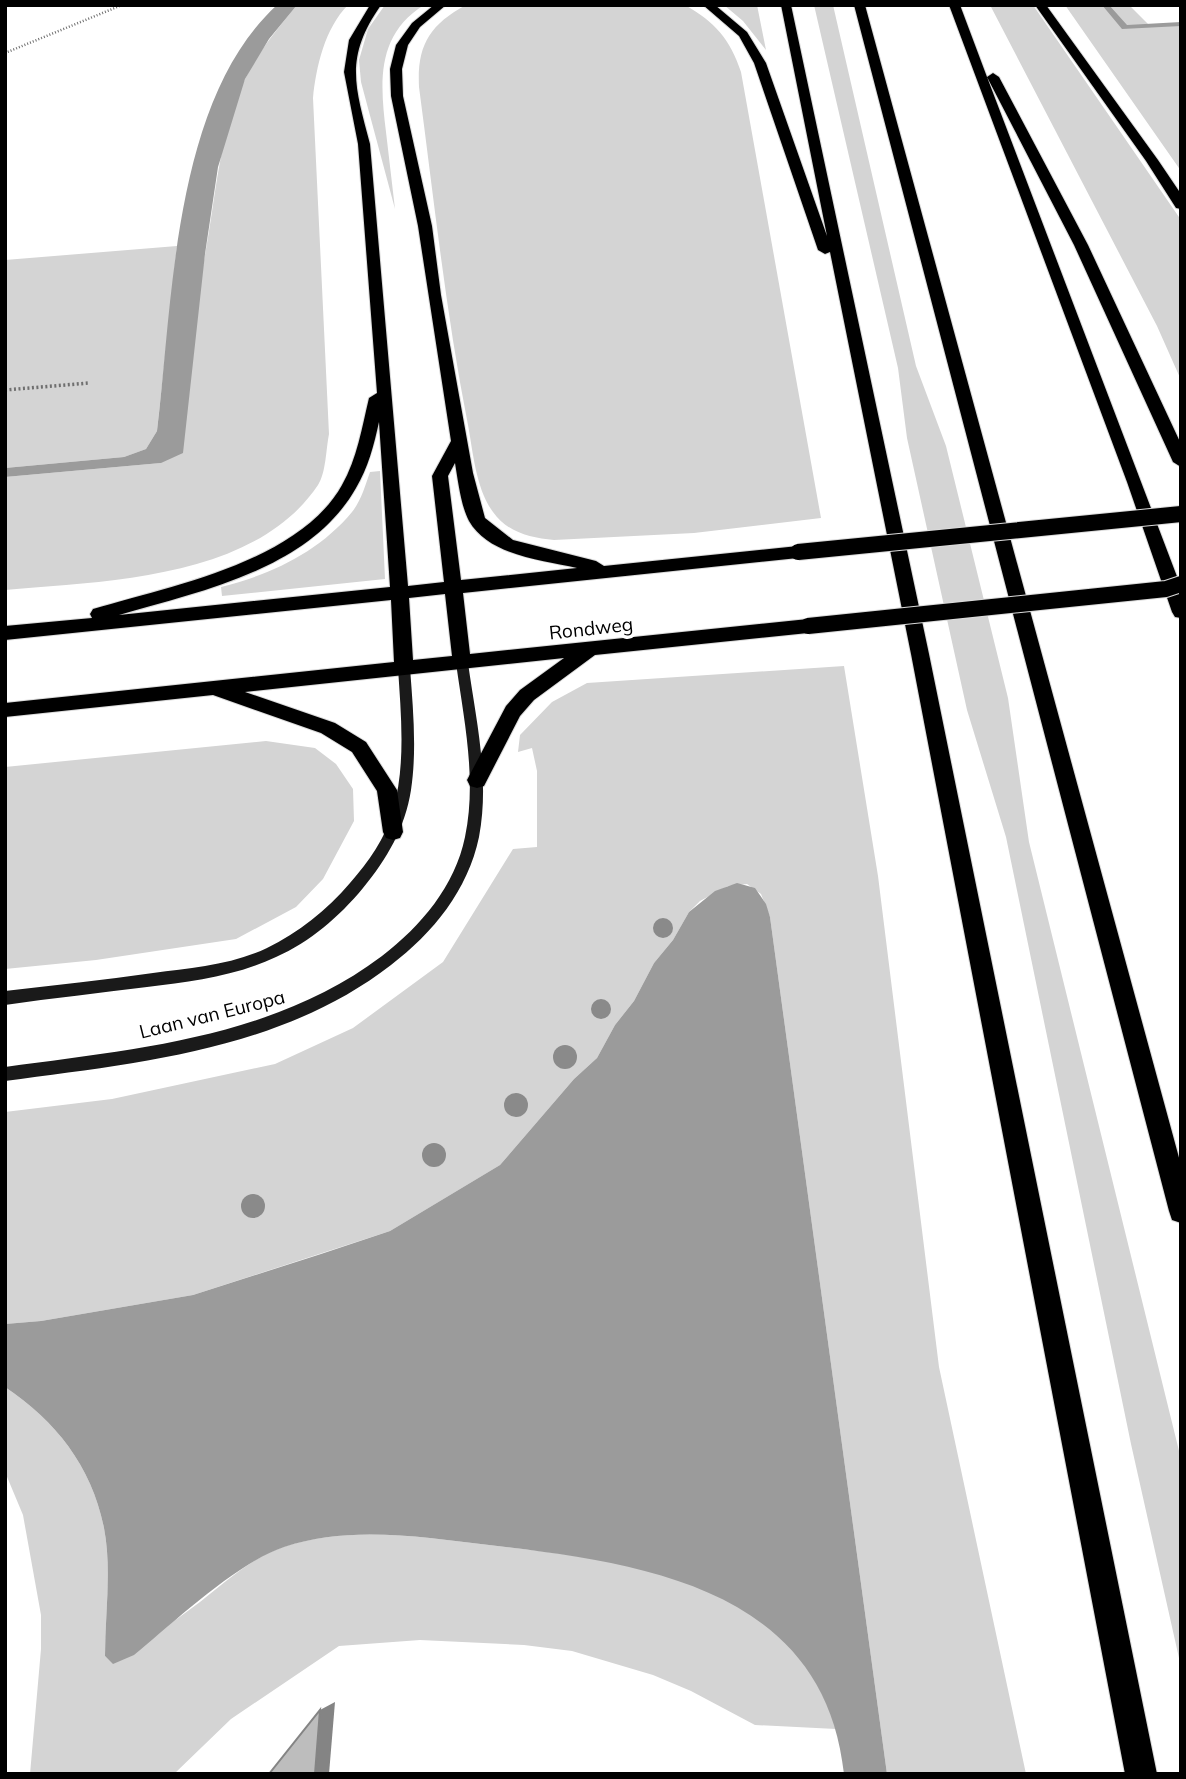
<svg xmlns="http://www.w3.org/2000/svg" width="1186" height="1779" font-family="Mulish,sans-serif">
<rect width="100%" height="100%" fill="#fff"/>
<!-- green -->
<path fill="#d4d4d4" d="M297,5H348C325,28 316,67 313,98L329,434C326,449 326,473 318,485C255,579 107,581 5,590V477L161,463C176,394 192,325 205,255C216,197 219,133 245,79C258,52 278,28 297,5Z
M385,5H424C376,35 380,83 386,132C389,158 392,183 395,209L361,82L359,60L368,29Z
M466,5H685C715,22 730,39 741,72L821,518L694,533L554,540C530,538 507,532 493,512C476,489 473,452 468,425C446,314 434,200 419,87C417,46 429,25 466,5Z
M724,5H757L766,50L743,21Z
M814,5H833L916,366L946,446L1008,698L1029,842L1181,1459V1667L1131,1444L1006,837L967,710L907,438L898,368Z
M990,5H1033L1181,220V380L1157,326Z
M1065,5H1129L1150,26L1181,25V171Z
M177,246L157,431L146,449L124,457L5,468V260Z
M380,471L385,579L222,596L221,587C270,575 319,552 352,512C361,501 365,486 370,472Z
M844,666L878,876L939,1367L1026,1774H887L770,917L761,894L747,884L728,886L700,901L689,912L673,940L654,963L634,1001L615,1025L597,1058L574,1079L500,1165L390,1231L193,1295L41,1321L5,1324V1112L112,1099L275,1064L353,1028L443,962L513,849L537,847V771L532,748L518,752L520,735L552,702L587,683Z
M266,741L315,748L336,764L353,789L354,821L323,879L296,907L236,939L96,960L5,969V767Z
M5,1387C56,1421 92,1467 104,1528C112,1569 105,1614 105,1656L113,1663C142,1643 171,1624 200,1602C226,1582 251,1558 283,1547C349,1525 422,1537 489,1545C576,1555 678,1565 753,1615C794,1642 822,1683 836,1729L755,1725L691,1691L653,1675L572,1651L524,1645L420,1640L339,1646L231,1719L174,1774H30L41,1649V1615L23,1515L5,1472Z"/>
<!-- water -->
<path fill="#9b9b9b" d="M277,5H297L269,39L245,79L218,167L205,254L183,453L161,463L5,477V468L124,457L146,449L157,431C173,300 173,100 277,5Z
M737,883L755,888L766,904L770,917L887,1774H844C824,1587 641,1563 489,1545C422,1537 349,1525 284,1547C238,1562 173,1623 134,1655L113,1664L105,1656C105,1614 112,1569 104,1528C92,1467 56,1421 5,1387V1324L41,1321L193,1295L321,1254L390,1231L500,1165L574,1079L597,1058L615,1025L634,1001L654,963L673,940L689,912L715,891Z"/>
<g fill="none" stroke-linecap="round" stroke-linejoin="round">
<!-- stream -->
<path fill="#9b9b9b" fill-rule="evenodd" d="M1102,5H1109L1127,25L1181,22V26L1122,29Z"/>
<defs>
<path id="highway" d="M370,5H381C344,58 355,86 370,144L408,586L444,582L432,476L451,441L418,226L391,96L390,69L396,45L412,23L434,5H446L420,27L408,45L402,69L403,96L432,226L441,295L473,473L485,518L513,540L596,561L604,566L798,546L807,552L798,558L463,593L470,654L808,619L814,621L817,626L814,631L808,633L595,655L534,700L520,716L484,786L477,788L470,786L467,780L506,706L520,690L564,658L245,692L335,723L366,742L397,790L403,832L400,838L393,840L386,838L383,832L377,791L352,752L321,733L213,695L5,717V703L394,662L391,600L5,640V626L92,618L90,614L93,609C170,586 299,562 342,485C357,459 362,427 369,398L377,393L358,144L344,72L349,40ZM379,422L390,587L119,615C202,591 310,569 356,488C368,468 374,445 379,422ZM455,463C458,481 461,506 469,521C489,556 543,560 577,568L461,580L448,476ZM445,594L452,656L413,660L409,598Z
M703,5H715L747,32L766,63L827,236L781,5H791L929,654L1157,1774H1125L911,654L830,252L825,254L818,250L754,63L739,36Z
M854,5H865L1181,1165V1223L1172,1220L1169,1211Z
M949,5H960L987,77L993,73L999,77L1088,245L1181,444V467L1173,462L1074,245L987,77L1181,587V618L1175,617L1172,612L1127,482Z
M1035,5H1046L1158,160L1181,194V209L1176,208L1146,161Z"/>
</defs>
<!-- highway casing -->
<use href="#highway" stroke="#dbdbdb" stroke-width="2"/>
<!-- path-far1 -->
<path stroke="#6f6f6f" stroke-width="2.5" stroke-dasharray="1 2" stroke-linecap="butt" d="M5,53L122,5"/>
<!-- path -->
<path stroke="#6f6f6f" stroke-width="3.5" stroke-dasharray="2 2.5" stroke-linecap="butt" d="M5,390L89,383"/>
<!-- secondary -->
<path fill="#1a1a1a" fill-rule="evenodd" d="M462,658L468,663C476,720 490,779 479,837C468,890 433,933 391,965C281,1050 139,1063 5,1081V1067C136,1049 273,1038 382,956C421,926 455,886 465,837C477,780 464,720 456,663Z
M404,663L410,668C413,708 417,750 411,790C405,828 387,859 363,888C339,917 310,942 276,957C236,976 191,982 147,987C100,993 53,998 5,1005V991C54,985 104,980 153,973C191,968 232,965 267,948C298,933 327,910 350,883C369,861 385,839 393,811C406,764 401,715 398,668Z"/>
<!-- highway -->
<use href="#highway" fill="#000" fill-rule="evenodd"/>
<defs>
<path id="highway-bridge" d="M798,552L1181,514
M808,626L1166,589L1181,584"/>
</defs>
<!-- highway-bridge casing -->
<use href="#highway-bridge" stroke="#dbdbdb" stroke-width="18" stroke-linecap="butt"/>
<!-- highway-bridge -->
<use href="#highway-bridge" stroke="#000" stroke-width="16"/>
</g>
<!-- trees -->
<g fill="#8a8a8a">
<circle cx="663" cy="928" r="10"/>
<circle cx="601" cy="1009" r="10"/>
<circle cx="565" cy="1057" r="12"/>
<circle cx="516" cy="1105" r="12"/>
<circle cx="434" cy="1155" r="12"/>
<circle cx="253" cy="1206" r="12"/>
</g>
<!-- shaded-wall -->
<path fill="#848484" d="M335,1702L329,1774H315L320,1710Z"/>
<!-- building -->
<path fill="#bdbdbd" stroke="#848484" stroke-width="2" d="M320,1710L315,1774H269Z"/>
<g text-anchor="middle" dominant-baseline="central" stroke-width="7" stroke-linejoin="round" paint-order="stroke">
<!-- street labels -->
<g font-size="19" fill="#000" stroke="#fff">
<text transform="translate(591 628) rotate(-6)">Rondweg</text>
<text transform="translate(212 1014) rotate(-14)">Laan van Europa</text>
</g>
</g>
<!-- border -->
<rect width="1186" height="1779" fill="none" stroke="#000000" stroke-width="14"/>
</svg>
